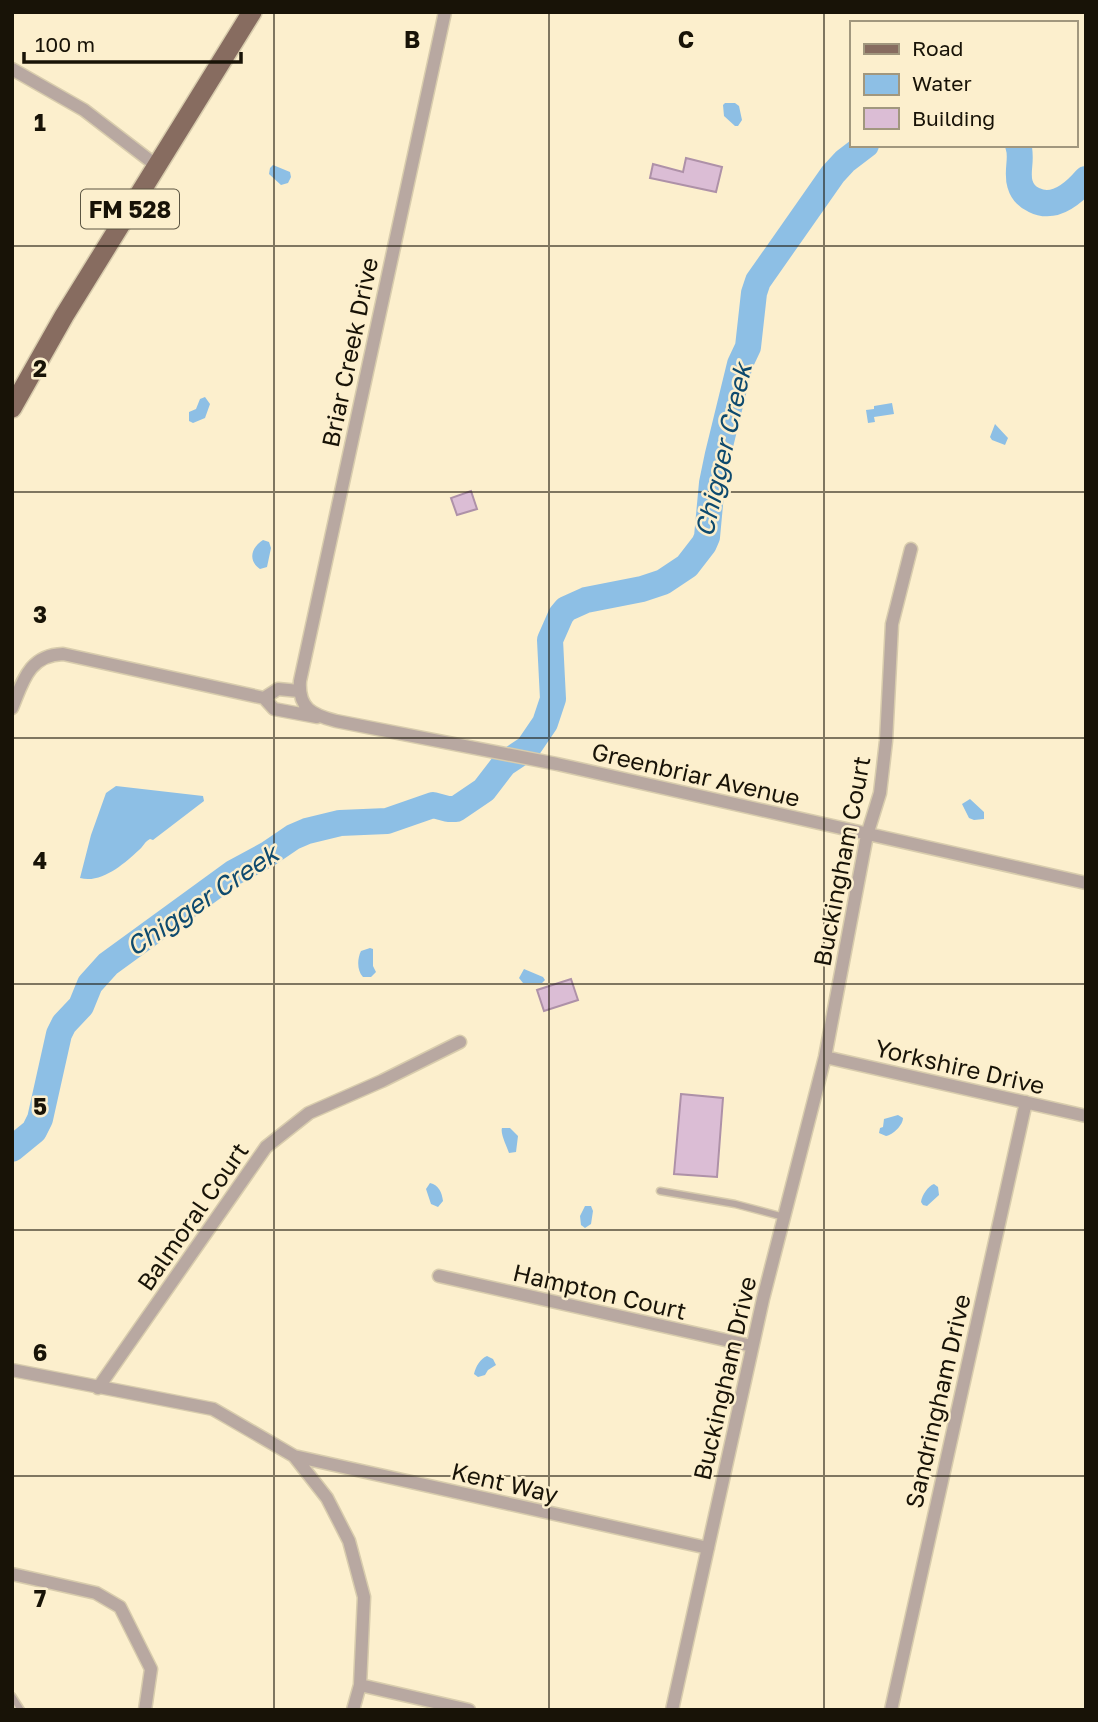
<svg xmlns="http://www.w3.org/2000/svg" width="1098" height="1722" font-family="'Golos Text',sans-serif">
<rect width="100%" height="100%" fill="#fcefcd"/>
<!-- water -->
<path fill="#8dbfe5" d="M725,103H735L739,106L742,120L738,126H735L724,116L723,105Z
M273,165L290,172L291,177L288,183L281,185L269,174L270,168Z
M205,397L210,404L205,418L193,423L189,421V412L196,409L200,399Z
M892,403L894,414L874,417L875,422L868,423L866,410L874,409V406Z
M995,424L1008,438L1005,445L992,440L990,437Z
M263,540L269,542L271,548L267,567L260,569C247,560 252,547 263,540Z
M116,786L203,796L204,801L153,840L150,839C144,842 144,846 139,850C124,864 101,884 80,878L91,835L106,793Z
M970,799L984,812V819L974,820L969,818L962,804Z
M370,948L373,949V966L376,972L371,977H363C357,971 357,959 361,951Z
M524,969L543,977L545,980L542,983H523L519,978Z
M898,1115L903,1118C903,1125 893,1135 886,1136L879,1133L880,1128L883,1127L884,1119Z
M502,1128H510L518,1136L516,1152L509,1153C507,1147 500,1133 502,1128Z
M430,1183C439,1185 442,1193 443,1201L438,1207L431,1204L426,1189Z
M934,1184L938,1187L939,1195L927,1206L923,1205L921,1202C922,1195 928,1186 934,1184Z
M585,1206H591L593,1211L591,1224L585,1228L581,1225L580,1216Z
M487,1356L493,1359L496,1365L488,1370L485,1375L478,1377L474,1374C476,1366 480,1359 487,1356Z"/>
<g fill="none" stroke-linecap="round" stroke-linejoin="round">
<!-- river -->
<path stroke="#8dbfe5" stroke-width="26" d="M1018,145C1023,158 1016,171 1020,184C1022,191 1027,197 1034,200C1054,210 1073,194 1086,179
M12,1149L34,1131L40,1119L59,1034L64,1024L81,1006L90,984L108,964L233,873L268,854L293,837L307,831L340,823L387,821L433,805L448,809H456L484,790L504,764L528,748L545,723L553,699L550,640L561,615L566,609L586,600L642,589L663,582L687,566L704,544L707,537L712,483L718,454L740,364L748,347L754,293L758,281L833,174L845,161L866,145"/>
</g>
<!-- building -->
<path fill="#dbbdd5" stroke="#ae91a8" stroke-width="2" d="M686,158L722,167L716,192L650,178L653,164L683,172Z
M471,491L477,509L457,515L451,498Z
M571,979L578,1000L544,1011L537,990Z
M681,1094L723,1098L717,1177L674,1174Z"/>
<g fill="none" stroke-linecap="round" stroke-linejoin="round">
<defs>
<path id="service" d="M660,1191L735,1204L784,1217
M12,1696L21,1710"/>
<path id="minor" d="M445,12L300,681C298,708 312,715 336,721L557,764L1086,883
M12,69L84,110L157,166
M264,698L278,689L299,691
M12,708C23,681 29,655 63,654L264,698L274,709L317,717
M825,1057L1086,1116
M439,1276L752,1346
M12,1370L213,1409L294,1456L327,1498L349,1541L364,1597L360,1685L353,1710
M98,1388L266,1147L309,1113L382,1081L460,1042
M294,1456L708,1548
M12,1574L96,1593L120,1607L151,1669L145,1710
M360,1685L469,1710
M672,1710L763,1299L825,1057L867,835L880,793L886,741L892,624L911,549
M891,1710L1026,1102"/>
<path id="primary" d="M12,408L64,316L252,12"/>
</defs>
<!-- service casing -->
<use href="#service" stroke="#d8ccad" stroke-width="9"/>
<!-- minor casing -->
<use href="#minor" stroke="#d8ccad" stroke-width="15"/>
<!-- primary casing -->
<use href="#primary" stroke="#d8ccad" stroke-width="22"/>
<!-- service -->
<use href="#service" stroke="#b8a8a1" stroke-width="6"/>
<!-- minor -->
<use href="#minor" stroke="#b8a8a1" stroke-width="12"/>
<!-- primary -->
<use href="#primary" stroke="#876c60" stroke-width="19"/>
</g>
<!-- grid -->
<path fill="none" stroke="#181307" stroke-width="2" stroke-opacity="0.55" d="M274,12V1710M549,12V1710M824,12V1710M12,246H1086M12,492H1086M12,738H1086M12,984H1086M12,1230H1086M12,1476H1086"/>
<g text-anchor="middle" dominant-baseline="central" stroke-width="5" stroke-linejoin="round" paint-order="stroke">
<!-- shield labels -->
<rect fill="#fcefcd" stroke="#5c5542" stroke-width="2" x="81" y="189.5" width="98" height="39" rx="5"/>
<g font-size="23" font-weight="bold" fill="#181307">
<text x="130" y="209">FM 528</text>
</g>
<!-- street labels -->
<g font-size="24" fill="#181307" stroke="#fcefcd">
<text transform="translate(349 352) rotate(-78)">Briar Creek Drive</text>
<text transform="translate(696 774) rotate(13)">Greenbriar Avenue</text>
<text transform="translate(841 861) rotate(-79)">Buckingham Court</text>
<text transform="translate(960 1066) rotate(13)">Yorkshire Drive</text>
<text transform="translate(192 1216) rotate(-55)">Balmoral Court</text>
<text transform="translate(600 1291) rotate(13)">Hampton Court</text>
<text transform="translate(724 1378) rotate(-77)">Buckingham Drive</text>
<text transform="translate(937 1401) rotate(-77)">Sandringham Drive</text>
<text transform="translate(505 1482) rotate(13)">Kent Way</text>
</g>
<!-- water labels -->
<g font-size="26" font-style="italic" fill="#0e4a6e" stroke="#fcefcd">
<text transform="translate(723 450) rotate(-77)">Chigger Creek</text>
<text transform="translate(202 900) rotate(-34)">Chigger Creek</text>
</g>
</g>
<g font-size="23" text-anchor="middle" font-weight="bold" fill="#181307" stroke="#fcefcd" stroke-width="5" stroke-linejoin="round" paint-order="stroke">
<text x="412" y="48">B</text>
<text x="686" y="48">C</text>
<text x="40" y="131">1</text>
<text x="40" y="377">2</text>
<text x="40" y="623">3</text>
<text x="40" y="869">4</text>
<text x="40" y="1115">5</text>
<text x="40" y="1361">6</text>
<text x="40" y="1607">7</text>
</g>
<!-- border -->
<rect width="1098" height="1722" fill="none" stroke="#181307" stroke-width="28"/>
<!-- legend -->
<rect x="850" y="21" width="228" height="126" fill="#fcefcd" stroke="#a1977e" stroke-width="2"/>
<rect x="864" y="44" width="35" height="10" fill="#876c60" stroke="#a1977e" stroke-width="2"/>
<text x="912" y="56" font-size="21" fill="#181307">Road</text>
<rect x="864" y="74" width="35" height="21" fill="#8dbfe5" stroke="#a1977e" stroke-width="2"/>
<text x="912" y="91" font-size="21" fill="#181307">Water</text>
<rect x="864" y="108" width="35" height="21" fill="#dbbdd5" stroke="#a1977e" stroke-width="2"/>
<text x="912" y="126" font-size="21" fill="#181307">Building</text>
<!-- scale -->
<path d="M24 52v10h217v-10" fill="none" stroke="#181307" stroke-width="3.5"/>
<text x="35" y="52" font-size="21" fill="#181307" stroke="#fcefcd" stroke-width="5" paint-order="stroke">100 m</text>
</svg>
